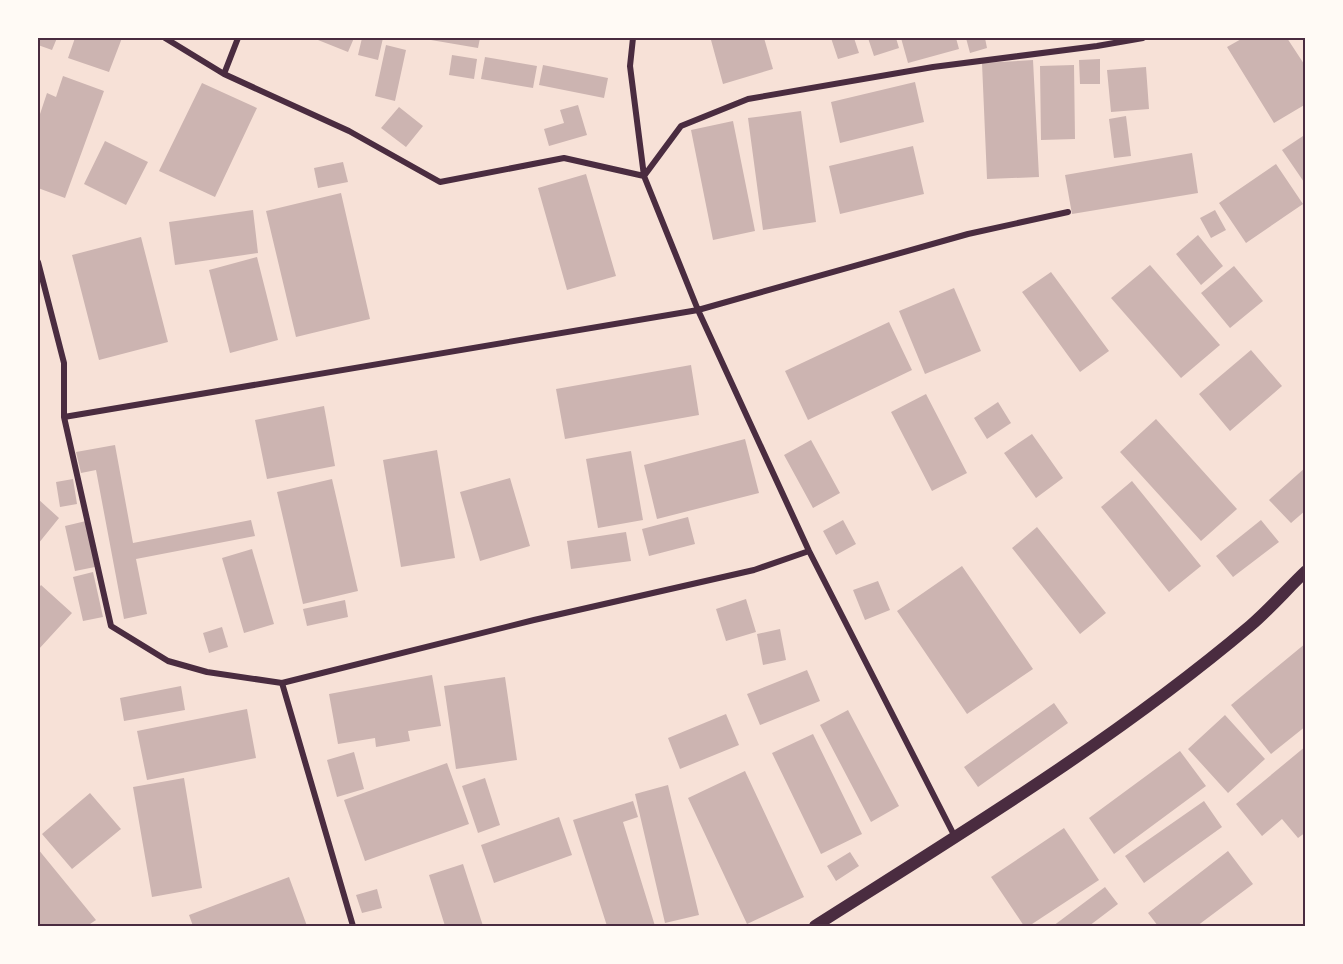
<svg xmlns="http://www.w3.org/2000/svg" width="1343" height="964" font-family="'Archivo Narrow',sans-serif">
<rect width="100%" height="100%" fill="#f7e1d7"/>
<!-- building -->
<path fill="#ccb4b1" d="M38,38H57L52,50L38,45Z
M75,38H122L109,72L68,58Z
M313,38H354L348,52Z
M362,38H383L378,60L358,55Z
M431,38H480L478,48L431,40Z
M718,38H764L773,69L723,84L711,40Z
M831,38H854L859,53L838,59Z
M868,38H896L899,48L874,56Z
M901,38H956L959,49L908,63Z
M966,38H985L987,48L970,53Z
M1243,38H1287L1306,67V104L1274,123L1227,47Z
M386,45L406,50L395,101L375,96Z
M452,55L477,59L474,79L449,75Z
M485,57L537,66L533,88L481,79Z
M1100,59V84H1080L1079,60Z
M1033,60L1039,177L987,179L982,63Z
M543,65L608,78L604,98L539,85Z
M1074,65L1075,139L1041,140L1040,66Z
M1146,67L1149,109L1111,112L1107,70Z
M63,76L104,91L65,198L38,188V120L47,93L56,97Z
M915,82L924,122L840,143L831,102Z
M202,83L257,108L215,197L159,171Z
M578,105L587,135L549,146L544,129L564,123L560,110Z
M399,107L423,126L406,147L381,128Z
M801,111L816,222L763,230L748,118Z
M1126,116L1131,156L1114,158L1109,119Z
M733,121L755,231L713,240L691,130Z
M1306,134V185L1282,150Z
M105,141L148,162L126,205L84,184Z
M913,146L924,194L840,214L829,166Z
M1192,153L1198,193L1072,214L1065,175Z
M343,162L348,182L318,188L314,168Z
M1276,164L1303,204L1246,243L1219,203Z
M586,174L616,276L567,290L538,188Z
M341,193L370,319L296,337L266,211Z
M253,210L258,253L175,265L169,222Z
M1215,210L1226,230L1211,238L1200,218Z
M1198,235L1223,266L1201,285L1176,254Z
M141,237L168,342L99,360L72,255Z
M257,257L278,340L230,353L209,270Z
M1150,265L1220,345L1181,378L1111,298Z
M1234,266L1263,301L1230,328L1201,293Z
M1051,272L1109,351L1080,372L1022,292Z
M954,288L981,351L925,374L899,311Z
M889,322L912,370L808,420L785,371Z
M1251,350L1282,386L1230,431L1199,394Z
M691,365L699,415L565,439L556,389Z
M926,394L967,473L932,491L891,412Z
M998,402L1011,423L987,439L974,418Z
M324,406L335,466L267,479L255,420Z
M1156,419L1237,509L1201,541L1120,452Z
M1032,434L1063,478L1036,498L1004,453Z
M745,439L759,493L657,519L644,465Z
M811,440L840,493L813,508L784,455Z
M115,445L133,543L251,520L255,536L136,559L147,614L124,619L96,470L81,473L76,452Z
M437,450L455,558L401,567L383,460Z
M631,451L643,520L598,528L586,459Z
M1306,467V510L1291,523L1269,500Z
M510,478L530,546L480,561L460,492Z
M73,479L77,504L60,507L56,482Z
M332,479L358,591L303,604L277,492Z
M1132,481L1201,566L1169,592L1101,507Z
M38,499L59,518L38,544Z
M688,517L695,544L649,556L642,529Z
M843,520L856,544L836,555L823,531Z
M1261,520L1279,542L1233,577L1216,556Z
M86,521L95,567L75,571L65,526Z
M1037,527L1106,613L1080,634L1012,548Z
M626,532L631,561L571,569L567,541Z
M252,549L274,624L244,633L222,558Z
M962,566L1033,669L967,714L897,611Z
M93,572L103,617L83,621L73,577Z
M878,581L890,610L865,620L853,590Z
M41,585L72,613L38,650V589Z
M746,599L756,632L726,641L716,609Z
M345,600L348,617L307,626L303,609Z
M222,627L228,647L209,653L203,633Z
M780,629L786,660L763,665L757,634Z
M1306,643V726L1271,754L1231,705Z
M807,670L820,701L760,725L747,694Z
M432,675L441,726L408,731L410,741L376,747L375,738L338,744L329,694Z
M505,677L517,760L456,769L444,686Z
M181,686L185,710L124,721L120,698Z
M1054,703L1068,723L978,787L964,767Z
M247,709L256,758L147,780L137,731Z
M848,710L899,806L871,822L820,725Z
M726,714L739,745L680,769L668,738Z
M1225,715L1265,759L1228,793L1188,749Z
M813,734L862,834L821,854L772,753Z
M1306,746V832L1298,838L1282,819L1262,836L1236,804Z
M1180,751L1206,786L1114,854L1089,818Z
M354,752L364,789L337,797L327,760Z
M447,763L469,824L365,861L344,800Z
M745,771L804,897L747,924L688,798Z
M184,778L202,888L152,897L133,787Z
M485,778L500,825L478,833L462,786Z
M668,785L699,915L665,923L635,794Z
M90,793L121,829L72,869L42,834Z
M633,801L638,817L623,822L655,926H607L573,820Z
M1204,801L1222,827L1144,883L1125,856Z
M559,817L572,855L494,883L481,845Z
M1064,828L1099,880L1029,926H1024L991,877Z
M38,849L96,920L87,926H38Z
M1228,851L1253,884L1197,926H1158L1148,913Z
M850,852L859,866L836,881L827,866Z
M463,864L483,926H445L429,875Z
M289,877L307,926H193L189,915Z
M1105,887L1118,904L1089,926H1053Z
M377,889L382,908L362,913L356,895Z"/>
<g fill="none" stroke-linecap="round" stroke-linejoin="round">
<!-- minor -->
<path stroke="#4a2c40" stroke-width="6" d="M165,38L224,74L349,131L440,182L564,158L644,176L681,126L748,99L933,67L1097,46L1143,38
M633,38L630,66L644,176L698,310L809,551L955,837
M224,74L238,38
M38,262L64,363V417L111,626L168,661L207,672L282,683L534,620L754,570L809,551
M64,417L698,310L968,234L1068,212
M282,683L353,926"/>
<!-- secondary -->
<path stroke="#4a2c40" stroke-width="12" d="M815,926C963,832 1115,740 1250,626C1270,609 1287,589 1306,571"/>
</g>
<!-- border -->
<rect width="1343" height="964" fill="none" stroke="#fffaf5" stroke-width="78"/>
<rect x="39" y="39" width="1265" height="886" fill="none" stroke="#4a2c40" stroke-width="2"/>
</svg>
